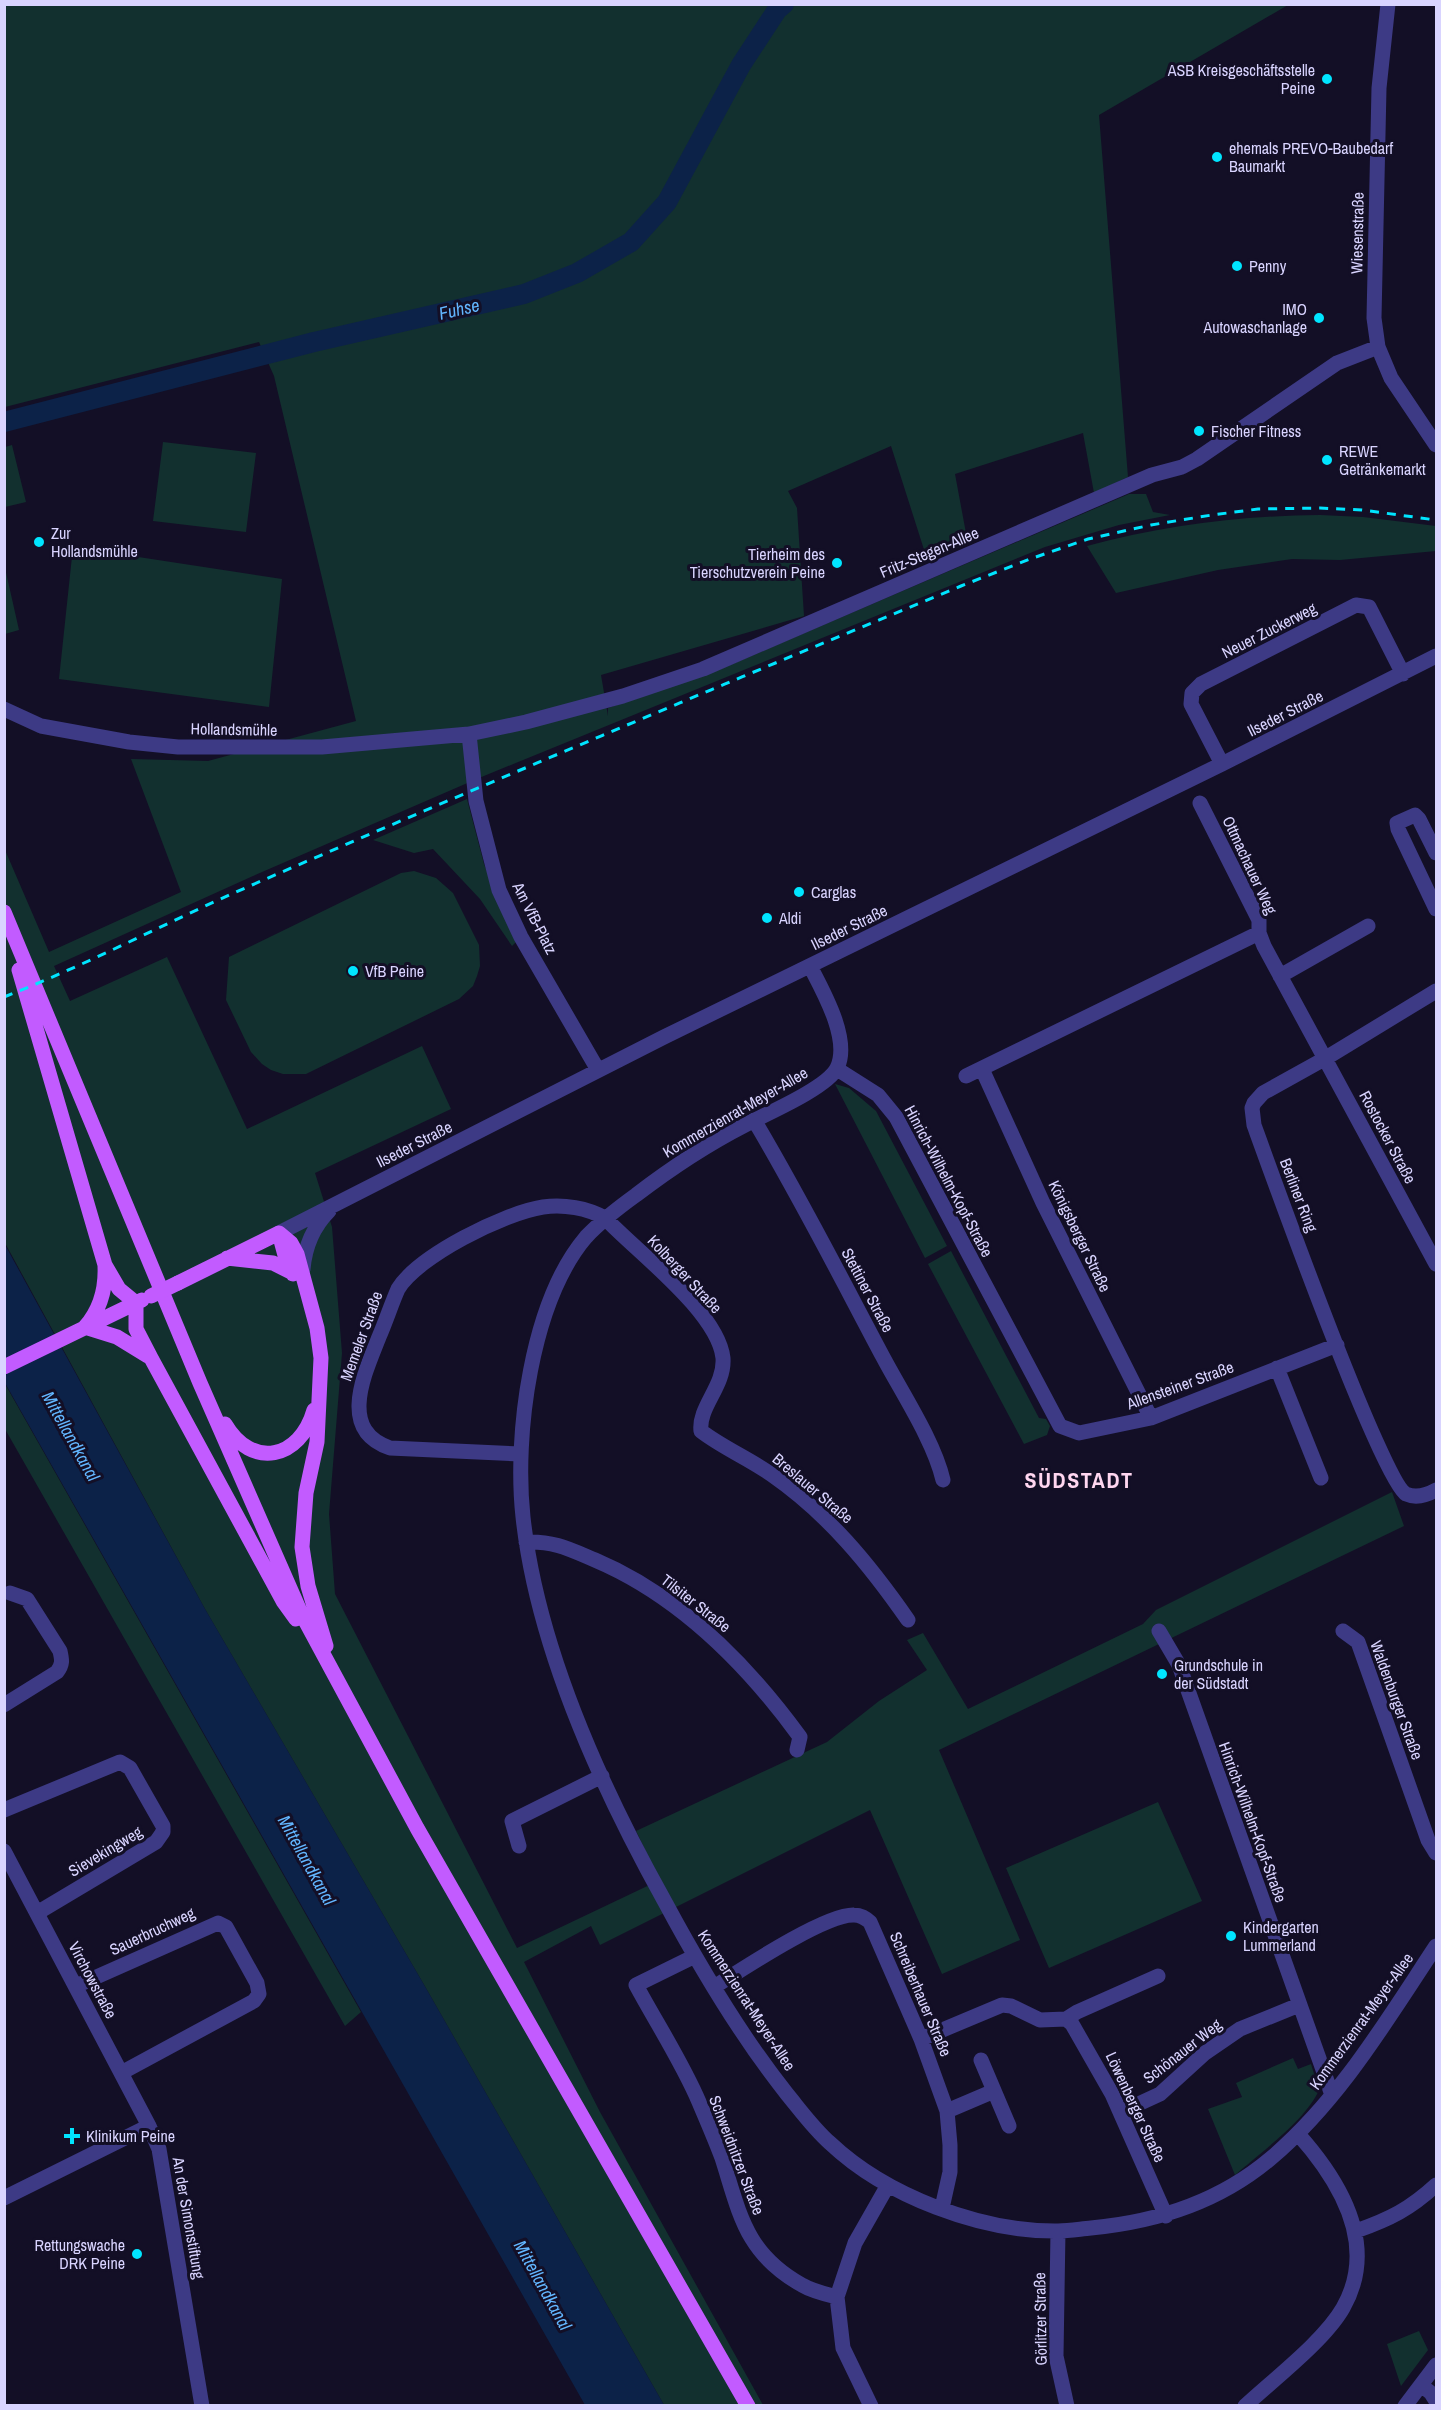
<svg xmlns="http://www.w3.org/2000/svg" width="1441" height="2410" font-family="'Archivo Narrow',sans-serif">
<rect width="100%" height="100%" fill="#130f26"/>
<!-- green -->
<path fill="#12302f" d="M4,5H1288L1099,115L1128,477L1094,493L1083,433L955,474L968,544L927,559L891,446L788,491L797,508L804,616L601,675L608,716V708L716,671L1129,494H1146L1153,512L1170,515L1119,525L1045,547L479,778L253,876L54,966L70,1001L167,957L247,1129L422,1046L451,1109L315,1173L332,1227L342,1353L329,1514L335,1594L517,1948L660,1880L636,1831L827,1742L879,1701L927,1670L907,1640L923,1633L968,1709L1143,1624L1156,1610L1392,1492L1404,1526L939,1750L1020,1940L942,1974L870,1810L600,1945L591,1926L524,1962L600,2112L763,2405H664L423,1983L205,1609L5,1243V850L49,952L181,892L131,759L208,761L356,721L274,376L259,342L5,407Z
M163,442L256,453L246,532L153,521Z
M12,445L26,502L5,507V447Z
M1320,515L1363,517L1436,526V551L1340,560L1292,559L1218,570L1116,593L1087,546C1165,525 1240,516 1320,515Z
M73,547L282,579L269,707L59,679Z
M5,568L19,630L5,634H4Z
M467,799L484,864L495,892L518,940L512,946L480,899L433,849L414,853L373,840Z
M414,871L436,878L453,893L479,945L480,966L477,976L473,986L459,999L306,1074H283L271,1070L262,1064L251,1052L226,1000L229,957L401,873Z
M835,1084L849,1088L876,1111L947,1246L925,1258Z
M951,1251L1039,1418L1046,1419L1050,1426L1047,1435L1024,1444L928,1264Z
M5,1384L361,2012L345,2026L5,1429Z
M1158,1802L1202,1901L1049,1968L1006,1868Z
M1293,2058L1298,2069L1311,2064L1319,2090C1306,2120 1260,2153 1235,2175L1208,2109L1242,2097L1236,2083Z
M1419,2331L1428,2350L1401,2386L1387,2344Z"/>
<!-- water -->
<path fill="#0c2248" d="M4,1243L205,1609L423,1983L664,2405H585L5,1383Z"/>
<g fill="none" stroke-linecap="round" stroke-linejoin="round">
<!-- river -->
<path stroke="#0c2248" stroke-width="20" d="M4,422L314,342L524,294L577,273L631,242L667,202L741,65L777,10L784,4"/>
<!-- minor -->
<path stroke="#3d3a85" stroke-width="15" d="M1388,4L1379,88L1374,318L1378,347L1391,378L1436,445
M4,709L41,726L129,742L178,747H322L469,734L526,722L623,696L703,669L1152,475L1182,467L1197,459L1337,363L1378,347
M469,734L476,801L499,890L521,937L598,1070
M1222,764L1191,704L1192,693L1201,684L1356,605L1369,607L1403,674
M1200,803L1259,920V933L1264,946L1436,1264
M1436,853L1419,819L1415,815L1397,823L1398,829L1436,909
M810,966C823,991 851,1040 837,1068C827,1088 766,1114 745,1125C706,1145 670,1169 636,1195C618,1208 601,1221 586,1237C531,1302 514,1435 523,1517C537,1646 602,1789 665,1902C701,1969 740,2035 787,2094C801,2111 814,2129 830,2143C886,2196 981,2232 1058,2231C1069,2231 1080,2229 1091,2228C1156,2222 1219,2202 1270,2159C1339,2101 1387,2020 1436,1946
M1280,976L1368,926
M1436,991L1326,1058L1263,1093L1254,1103L1252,1108L1254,1125C1271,1172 1382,1482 1406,1494C1417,1499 1427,1495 1436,1490
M837,1069L878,1095L896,1117L1060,1426L1079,1433L1151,1418L1337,1345
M982,1069L1043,1203L1151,1418
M966,1076L1259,933
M754,1120C800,1197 841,1278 883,1357C902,1393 934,1441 943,1480
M279,1233L664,1037L1222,764L1436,656
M303,1269C305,1247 313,1227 329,1211
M1277,1368L1321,1478
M521,1454L390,1448C337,1430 365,1373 379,1337C386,1321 391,1305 398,1289C418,1256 504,1213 543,1207C564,1204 587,1208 605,1218C637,1252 718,1312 723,1358C725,1386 698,1407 701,1431C723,1448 750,1459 772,1475C828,1514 869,1564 908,1620
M526,1542C554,1541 569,1549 595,1560C680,1596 746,1663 800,1737L797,1750
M1159,1631L1179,1665L1332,2095
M1343,1631L1358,1642L1428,1840L1436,1853
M4,1705L57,1672C63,1664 62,1660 60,1651L27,1599L10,1593
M4,1810L120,1762L130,1768L163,1826V1832L156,1842L37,1913
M519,1846L512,1821L602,1776
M4,1851L149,2126L159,2149L202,2406
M695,1956L636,1985C657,2024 682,2062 699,2102C707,2121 715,2139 722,2158C740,2214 745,2253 802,2285C812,2291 825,2294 837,2297
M76,1986L218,1923L226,1927L257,1983L259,1994L254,2001L121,2073
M714,1987C741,1970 825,1914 854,1915C861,1915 865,1918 870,1922L921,2039L947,2111L950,2145V2172L942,2208
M1066,2019L1077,2012L1158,1976
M921,2039L1002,2005L1011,2006L1040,2020L1066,2019L1072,2024L1112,2094L1166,2216
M981,2060L1009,2126
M947,2111L994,2091
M1121,2112L1160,2094L1205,2053L1240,2029L1299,2005
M4,2198L149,2126
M1058,2231L1056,2356L1067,2406
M1356,2231C1390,2219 1410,2209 1436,2185
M1421,2385L1431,2393L1436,2401
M871,2406L843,2348L837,2297L855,2243L888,2185
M1245,2406C1274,2379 1324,2341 1343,2308C1379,2245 1340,2181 1298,2134
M1405,2406L1436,2365"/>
<!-- major -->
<path stroke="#c25bff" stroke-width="15" d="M4,912L200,1383L300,1611L417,1828L748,2406
M19,970L105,1265L119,1289L136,1303
M279,1233L291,1243L297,1254L317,1328L321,1358L317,1442L306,1493L302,1547L308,1586L326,1646
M279,1233L286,1259L293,1274
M227,1258L273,1263L293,1273
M178,1283L279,1233
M136,1303V1329L151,1358L283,1601L296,1619
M85,1327L117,1337L148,1356
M85,1327C100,1310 106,1289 105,1266
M4,1367L142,1300
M225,1424C252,1470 300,1459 314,1410"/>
<!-- rail -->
<path stroke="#00e5ff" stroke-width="3" stroke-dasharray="9 8" stroke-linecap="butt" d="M4,997C89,964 169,921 252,885C487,783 724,684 961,586L1030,559L1088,539L1151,525L1212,515L1258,509L1320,508L1362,510L1436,520"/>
<!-- major-bridge -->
<path stroke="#c25bff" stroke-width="15" d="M151,1296L178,1283"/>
</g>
<!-- markers -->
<g fill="#00e5ff" stroke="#130f26" stroke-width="2">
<circle cx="1327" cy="79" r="6"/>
<circle cx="1217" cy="157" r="6"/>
<circle cx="1237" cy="266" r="6"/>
<circle cx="1319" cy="318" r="6"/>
<circle cx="1199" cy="431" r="6"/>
<circle cx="1327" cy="460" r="6"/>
<circle cx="39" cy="542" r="6"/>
<circle cx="837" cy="563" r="6"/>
<circle cx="799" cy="892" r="6"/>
<circle cx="767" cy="918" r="6"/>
<circle cx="353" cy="971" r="6"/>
<circle cx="1162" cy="1674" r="6"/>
<circle cx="1231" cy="1936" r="6"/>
<path d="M69 2127h6v6h6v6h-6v6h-6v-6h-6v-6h6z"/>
<circle cx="137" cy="2254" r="6"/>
</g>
<g text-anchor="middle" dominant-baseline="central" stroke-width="6" stroke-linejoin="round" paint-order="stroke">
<!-- poi labels -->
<g font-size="16" fill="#d9d4ff" stroke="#130f26" text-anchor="start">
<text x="1315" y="70" text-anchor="end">ASB Kreisgeschäftsstelle<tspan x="1315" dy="18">Peine</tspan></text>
<text x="1229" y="148">ehemals PREVO-Baubedarf<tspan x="1229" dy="18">Baumarkt</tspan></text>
<text x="1249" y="266">Penny</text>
<text x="1307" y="309" text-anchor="end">IMO<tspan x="1307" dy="18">Autowaschanlage</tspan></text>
<text x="1211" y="431">Fischer Fitness</text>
<text x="1339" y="451">REWE<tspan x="1339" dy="18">Getränkemarkt</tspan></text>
<text x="51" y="533">Zur<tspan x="51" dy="18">Hollandsmühle</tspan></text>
<text x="825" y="554" text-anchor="end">Tierheim des<tspan x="825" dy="18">Tierschutzverein Peine</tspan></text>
<text x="811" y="892">Carglas</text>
<text x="779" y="918">Aldi</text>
<text x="365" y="971">VfB Peine</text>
<text x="1174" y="1665">Grundschule in<tspan x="1174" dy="18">der Südstadt</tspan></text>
<text x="1243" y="1927">Kindergarten<tspan x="1243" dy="18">Lummerland</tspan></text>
<text x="86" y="2136">Klinikum Peine</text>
<text x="125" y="2245" text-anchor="end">Rettungswache<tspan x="125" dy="18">DRK Peine</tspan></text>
</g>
<!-- street labels -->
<g font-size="16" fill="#d9d4ff" stroke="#130f26">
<text transform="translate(1357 233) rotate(-89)">Wiesenstraße</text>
<text transform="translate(929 552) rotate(-23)">Fritz-Stegen-Allee</text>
<text transform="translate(1269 630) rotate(-27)">Neuer Zuckerweg</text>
<text transform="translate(1285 713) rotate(-27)">Ilseder Straße</text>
<text transform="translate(234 729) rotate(1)">Hollandsmühle</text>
<text transform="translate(1250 865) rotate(65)">Ottmachauer Weg</text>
<text transform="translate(535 918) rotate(63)">Am VfB-Platz</text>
<text transform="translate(849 927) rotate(-26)">Ilseder Straße</text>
<text transform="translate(735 1112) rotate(-30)">Kommerzienrat-Meyer-Allee</text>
<text transform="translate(1388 1137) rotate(62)">Rostocker Straße</text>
<text transform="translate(414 1144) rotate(-27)">Ilseder Straße</text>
<text transform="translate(949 1181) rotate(62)">Hinrich-Wilhelm-Kopf-Straße</text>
<text transform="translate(1299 1195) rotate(69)">Berliner Ring</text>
<text transform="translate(1080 1236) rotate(64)">Königsberger Straße</text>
<text transform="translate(685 1274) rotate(47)">Kolberger Straße</text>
<text transform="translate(868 1290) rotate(62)">Stettiner Straße</text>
<text transform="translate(361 1336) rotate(-70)">Memeler Straße</text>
<text transform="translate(1180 1385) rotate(-20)">Allensteiner Straße</text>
<text transform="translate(813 1488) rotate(40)">Breslauer Straße</text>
<text transform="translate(696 1603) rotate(38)">Tilsiter Straße</text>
<text transform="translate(1397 1700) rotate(70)">Waldenburger Straße</text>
<text transform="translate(1253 1822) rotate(70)">Hinrich-Wilhelm-Kopf-Straße</text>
<text transform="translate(105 1851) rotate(-31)">Sievekingweg</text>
<text transform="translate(152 1931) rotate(-25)">Sauerbruchweg</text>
<text transform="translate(93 1980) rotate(62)">Virchowstraße</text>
<text transform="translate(921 1994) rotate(67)">Schreiberhauer Straße</text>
<text transform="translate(747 2000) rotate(57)">Kommerzienrat-Meyer-Allee</text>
<text transform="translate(1361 2021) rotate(-54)">Kommerzienrat-Meyer-Allee</text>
<text transform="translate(1182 2051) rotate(-38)">Schönauer Weg</text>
<text transform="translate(1136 2107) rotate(65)">Löwenberger Straße</text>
<text transform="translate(737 2155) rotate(69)">Schweidnitzer Straße</text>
<text transform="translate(189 2218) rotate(80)">An der Simonstiftung</text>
<text transform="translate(1040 2319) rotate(-91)">Görlitzer Straße</text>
</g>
<!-- water labels -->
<g font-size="18" font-style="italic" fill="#62b6ff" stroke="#130f26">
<text transform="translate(459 309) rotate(-13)">Fuhse</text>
<text transform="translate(71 1436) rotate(61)">Mittellandkanal</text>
<text transform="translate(307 1860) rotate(61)">Mittellandkanal</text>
<text transform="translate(543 2285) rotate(61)">Mittellandkanal</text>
</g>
<!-- district labels -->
<g font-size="22" font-weight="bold" letter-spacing="1.5" fill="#ffd6f0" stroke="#130f26">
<text x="1079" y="1480">SÜDSTADT</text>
</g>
</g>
<!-- border -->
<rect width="1441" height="2410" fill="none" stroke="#d9d4ff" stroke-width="12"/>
</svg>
